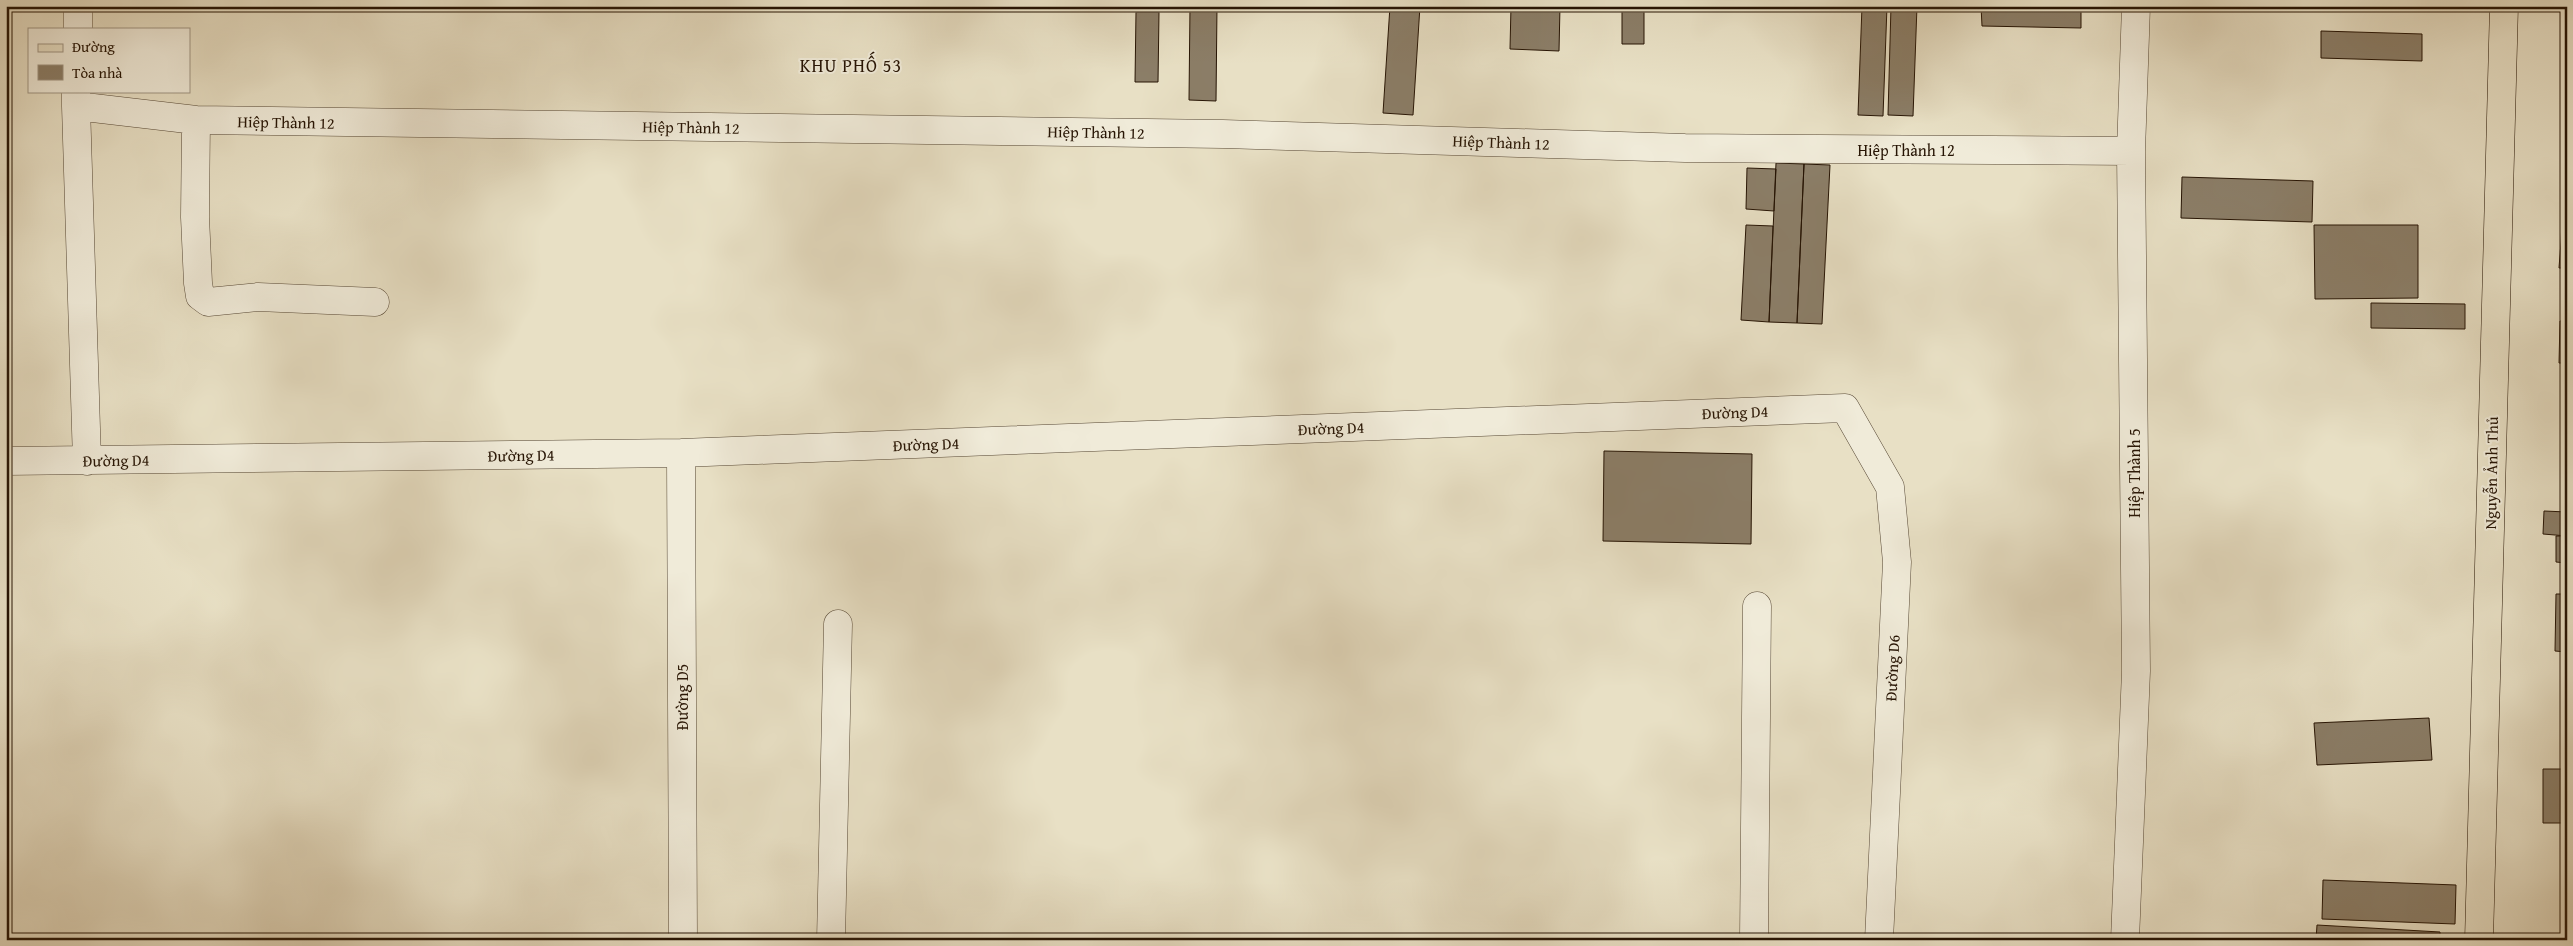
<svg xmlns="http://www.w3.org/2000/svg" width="2573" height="946" font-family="'Gentium Book Plus',serif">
<rect width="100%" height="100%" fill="#e8e0c5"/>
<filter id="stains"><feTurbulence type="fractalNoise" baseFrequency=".004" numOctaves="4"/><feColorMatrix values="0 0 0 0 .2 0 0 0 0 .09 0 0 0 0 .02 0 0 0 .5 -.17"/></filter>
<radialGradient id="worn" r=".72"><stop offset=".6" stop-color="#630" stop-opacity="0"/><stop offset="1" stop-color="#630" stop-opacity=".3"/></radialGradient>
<!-- building -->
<path fill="#8b7e68" stroke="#261404" d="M1190,6H1217L1216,101L1189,100Z
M1390,6H1420L1413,115L1383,113Z
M1511,6H1560L1559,51L1510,49Z
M1622,6H1644V44H1622Z
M1862,6H1887L1883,116L1858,115Z
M1891,6H1917L1913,116L1888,115Z
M1981,6H2081V28L1982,26Z
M1136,12H1159L1158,82H1135Z
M2321,31L2422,34V61L2321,58Z
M1776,163L1804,164L1797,323L1769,322Z
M1804,164L1830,165L1822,324L1797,323Z
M1747,168L1776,169L1774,211L1746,209Z
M2182,177L2313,181L2312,222L2181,218Z
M2564,183H2567V242H2561Z
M1746,225L1773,226L1769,322L1741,320Z
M2314,225H2418V298L2315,299Z
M2561,242H2567V268H2559Z
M2371,303L2465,304V329L2371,328Z
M2560,321H2567V363H2559Z
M1604,451L1752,454L1751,544L1603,541Z
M2544,511L2567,512V536L2543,534Z
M2556,536H2567V563L2556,562Z
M2556,594H2567V652L2555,651Z
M2429,718L2432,760L2317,765L2314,723Z
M2543,769H2567V823H2543Z
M2323,880L2456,885L2455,924L2322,919Z
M2317,925L2440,932V940H2316Z"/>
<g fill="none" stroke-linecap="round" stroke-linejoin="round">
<defs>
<path id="minor" d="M78,29V6
M76,91V106L196,120L1223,134L1685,148L2131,151
M76,106L87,461
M196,120L195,217L198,283L200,296L208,302L258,297L375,302
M681,453L683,940
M6,461L681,453L1845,408L1890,487L1897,562L1879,940
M831,940L838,624
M1754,940L1757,606
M2125,940L2136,671L2131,151L2136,6"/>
<path id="major" d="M2479,940L2504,6"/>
</defs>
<!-- minor casing -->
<use href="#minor" stroke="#564734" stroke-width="29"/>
<!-- major casing -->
<use href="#major" stroke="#261404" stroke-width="29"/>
<!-- minor -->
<use href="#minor" stroke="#f0ebd9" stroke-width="28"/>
<!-- major -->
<use href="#major" stroke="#e8e0c5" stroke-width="28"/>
</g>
<g text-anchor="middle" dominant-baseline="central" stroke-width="4" stroke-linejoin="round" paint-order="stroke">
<!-- street labels -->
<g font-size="16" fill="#261404" stroke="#f0ebd9">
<text transform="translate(286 122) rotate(1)">Hiệp Thành 12</text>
<text transform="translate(691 127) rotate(1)">Hiệp Thành 12</text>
<text transform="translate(1096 132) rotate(1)">Hiệp Thành 12</text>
<text transform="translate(1501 142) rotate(2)">Hiệp Thành 12</text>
<text x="1906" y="150">Hiệp Thành 12</text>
<text transform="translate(1735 412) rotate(-2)">Đường D4</text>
<text transform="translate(1331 428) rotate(-2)">Đường D4</text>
<text transform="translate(926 444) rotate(-2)">Đường D4</text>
<text transform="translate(521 455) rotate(-1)">Đường D4</text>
<text transform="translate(116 460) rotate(-1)">Đường D4</text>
<text transform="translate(2134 473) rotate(-90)">Hiệp Thành 5</text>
<text transform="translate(2491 473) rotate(-89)">Nguyễn Ảnh Thủ</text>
<text transform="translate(1892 668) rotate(-87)">Đường D6</text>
<text transform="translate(682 697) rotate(-90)">Đường D5</text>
</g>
<!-- neighbourhood labels -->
<g font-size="18" letter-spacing="1" fill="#261404" stroke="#f0ebd9">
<text x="851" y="65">KHU PHỐ 53</text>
</g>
</g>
<!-- margin -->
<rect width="2573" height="946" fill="none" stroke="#e8e0c5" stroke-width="25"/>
<rect x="8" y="8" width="2558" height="931" fill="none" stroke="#261404" stroke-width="2.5"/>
<rect x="12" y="12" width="2548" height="921" fill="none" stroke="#261404"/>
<!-- legend -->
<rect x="28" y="28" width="162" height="65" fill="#f0ebd9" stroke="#9f9584"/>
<rect x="38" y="44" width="25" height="8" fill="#e8e0c5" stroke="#9f9584"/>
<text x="72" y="52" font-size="15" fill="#261404">Đường</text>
<rect x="38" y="65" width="25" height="15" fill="#8b7e68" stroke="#9f9584"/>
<text x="72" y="78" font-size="15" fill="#261404">Tòa nhà</text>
<rect width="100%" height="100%" filter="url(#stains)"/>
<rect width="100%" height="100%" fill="url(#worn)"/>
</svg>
